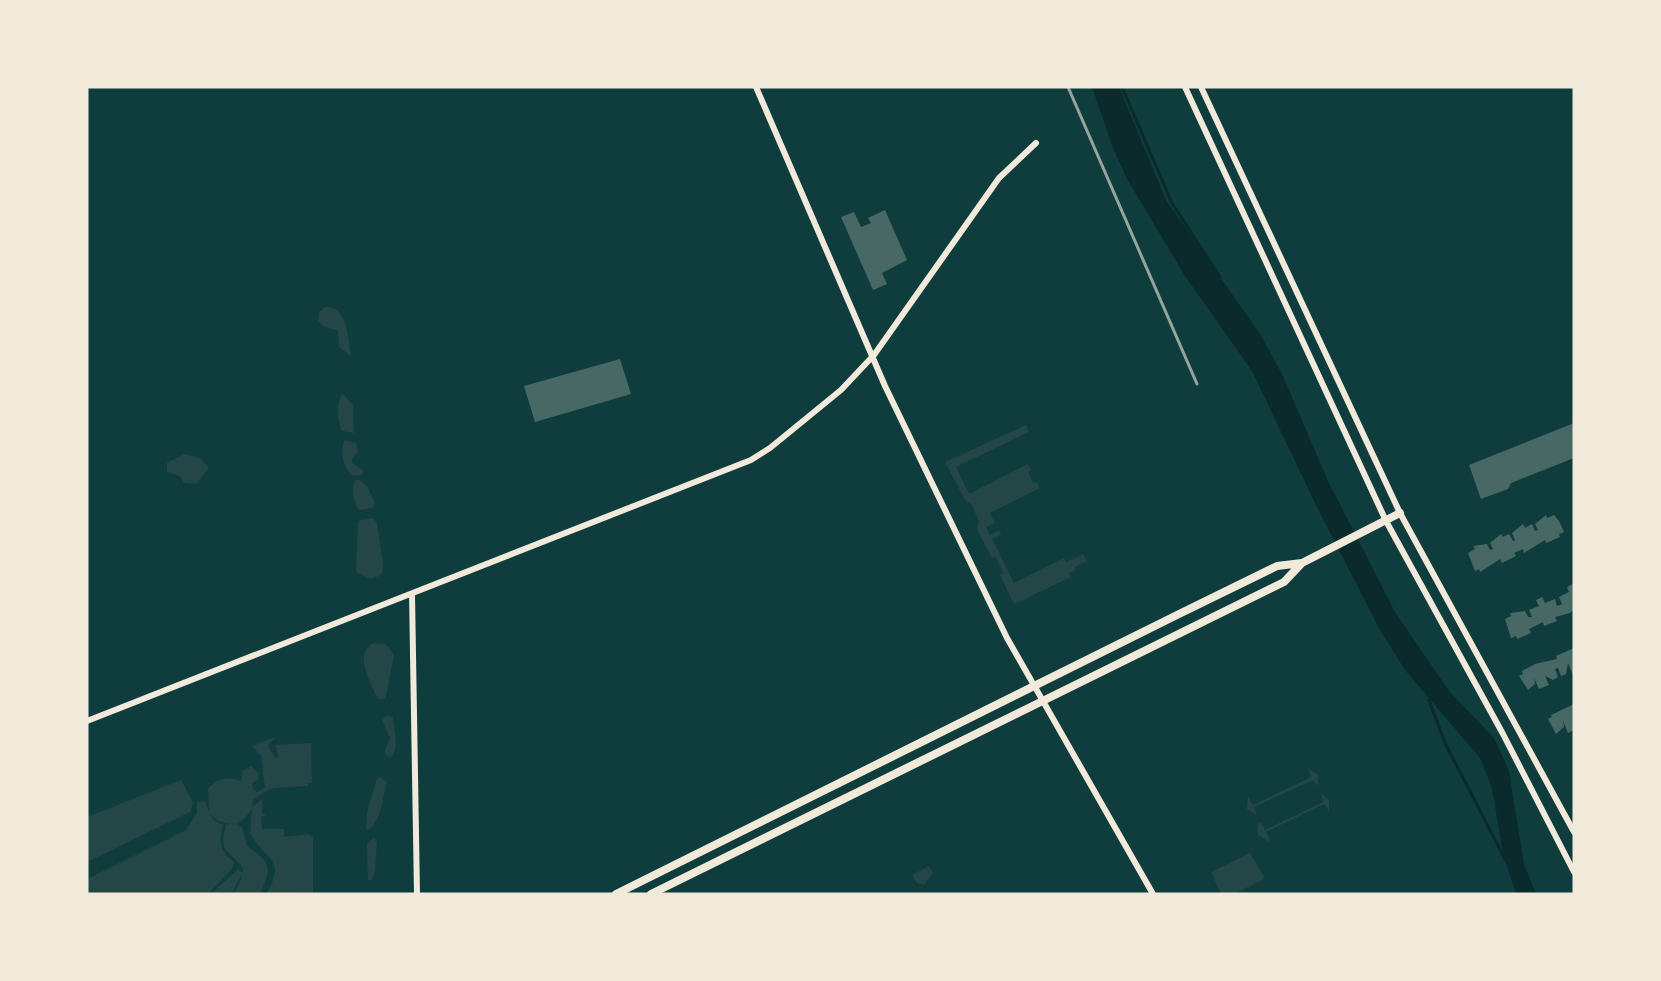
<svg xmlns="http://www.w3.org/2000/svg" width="1661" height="981" font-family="Poppins,sans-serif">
<rect width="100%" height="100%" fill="#0f3d3e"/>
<!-- green -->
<path fill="#244646" d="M325,307C348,306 348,339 351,356L339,347L338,331L323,326L318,320L319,312Z
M342,393L353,405L354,433L342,431C337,418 336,405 342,393Z
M1026,425L1029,432L956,467L969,494L1028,464L1031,470L1028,472L1033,483L1036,482L1040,488L990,513L995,523L986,527L990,535L999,530L1001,535L992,539L1014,583L1064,558L1066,562L1083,554L1087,561L1075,567L1076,570L1069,573L1071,577L1014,604L1000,575L1003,573L996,557L992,558L977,530L979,522L972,505L965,500L945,462Z
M345,440L356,443L358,452L352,459V463L363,470L362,475H352C343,468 339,450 345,440Z
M185,454L201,459L209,468L196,484L184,483L180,476L167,472V463Z
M355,480H359L367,486L375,503L373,508L359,510C354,504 351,487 355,480Z
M373,518L377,523L383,563L382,573L379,576L371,579L359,574L356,571L358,521Z
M373,643L386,644L394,655L386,697L383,700L377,698C371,682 353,655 373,643Z
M388,715L393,718C394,730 400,751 390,758L384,753L390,738L382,720Z
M275,737L268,746L275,758L279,757L275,745L311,743L312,783H308V786L273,788L253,799L252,807L262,799V813L266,816H261L262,829H284V837L308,834L313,837V892L266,894C288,858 264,860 250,833L252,809L245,818L236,824L242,827L247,846C272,863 272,868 260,894H233L241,880L243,868C229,849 218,854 226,825L229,824L218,821L209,813L215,821L223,825C219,842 219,851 234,862L232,869L208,894H87V879L186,830L197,813V802L205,801L209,812L208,789C216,778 228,776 241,781L243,771L251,766L259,773L258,780L252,783L253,789L257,792L265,787L261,756L252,746Z
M1308,768L1318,775V786L1313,780L1254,807L1257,815L1247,809L1248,797L1253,805L1311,777Z
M381,777L387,782C383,795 381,826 366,831L367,812L377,779Z
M181,780L193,802L190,812L87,862V817Z
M1321,793L1329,800V811L1324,804L1266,832L1270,840L1268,841L1258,835V824L1261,822L1265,830L1323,802Z
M374,837L377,841L375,870L372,880H368L367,844Z
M1250,853L1264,877L1262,880L1234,894H1221L1211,872Z
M929,866L933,873L924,885L917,883L912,875Z
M238,869L242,873L232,894H211Z"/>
<!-- water -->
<path fill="#0a2a2b" d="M1092,87H1119L1166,200L1260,334L1283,376L1328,481L1395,612L1449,691L1494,738L1509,771L1524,864L1536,894H1516L1503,854L1492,788L1480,758L1405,670L1380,630L1317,507L1252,371L1185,276L1127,179L1113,148Z"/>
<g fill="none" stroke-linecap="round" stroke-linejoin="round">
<!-- stream -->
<path stroke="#0a2a2b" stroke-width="3" d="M1122,87L1172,203L1220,277
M1429,700L1445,743L1506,861"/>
</g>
<!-- building -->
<path fill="#486865" d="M885,210L907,260L882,273L887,284L873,290L841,217L854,212L861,227L871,223L868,218Z
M620,359L631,394L535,422L524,386Z
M1574,423V458L1511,483L1508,489L1481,499L1469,465Z
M1546,515L1547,518L1554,515L1559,521L1564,532L1559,534L1560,537L1546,543L1545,540L1524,553L1523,549L1514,553L1516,556L1502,563L1500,559L1480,572L1479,569L1475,571L1468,553L1475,549L1473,546L1487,544L1490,550L1493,549L1490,543L1501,534L1503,537L1509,534L1513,541L1515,540L1512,533L1523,524L1525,528L1532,524L1535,531L1538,530L1535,524Z
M1573,584L1574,609L1570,613L1555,617L1557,621L1544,626L1543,622L1529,629L1531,633L1517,639L1516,636L1511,638L1505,619L1511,616L1510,613L1525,611L1528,617H1532L1529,610L1539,606L1536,600L1542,597L1545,603L1555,599L1557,606L1562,604L1559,597L1569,592L1567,587Z
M1574,648V678L1568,663L1566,674L1561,676L1558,668L1555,669L1558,677L1553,680L1545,676L1549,685L1539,689L1534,678L1535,684L1528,690L1519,676L1523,674L1522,671L1535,664L1557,659L1556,656Z
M1574,704V730L1568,733L1563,721L1564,727L1556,734L1548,719L1552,717L1551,715Z"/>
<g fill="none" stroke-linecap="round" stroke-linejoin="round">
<!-- minor -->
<path stroke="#f1e9da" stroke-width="6" d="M756,87L885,386L1007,638L1153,894
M1185,87L1386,521L1503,734L1574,872
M1201,87L1400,513L1574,832
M412,594L417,894
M87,721L751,460L770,448L841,390L874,355L999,178L1036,143"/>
<!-- tertiary -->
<path stroke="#f1e9da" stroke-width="8" d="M616,894L1177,615L1277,566L1302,563L1400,513
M651,894L1284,582L1302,563"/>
<!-- rail -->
<path stroke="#97a49c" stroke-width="3" d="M1068,87L1197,384"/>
</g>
<!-- border -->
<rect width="1661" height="981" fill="none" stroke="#f1e9da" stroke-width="177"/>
</svg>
